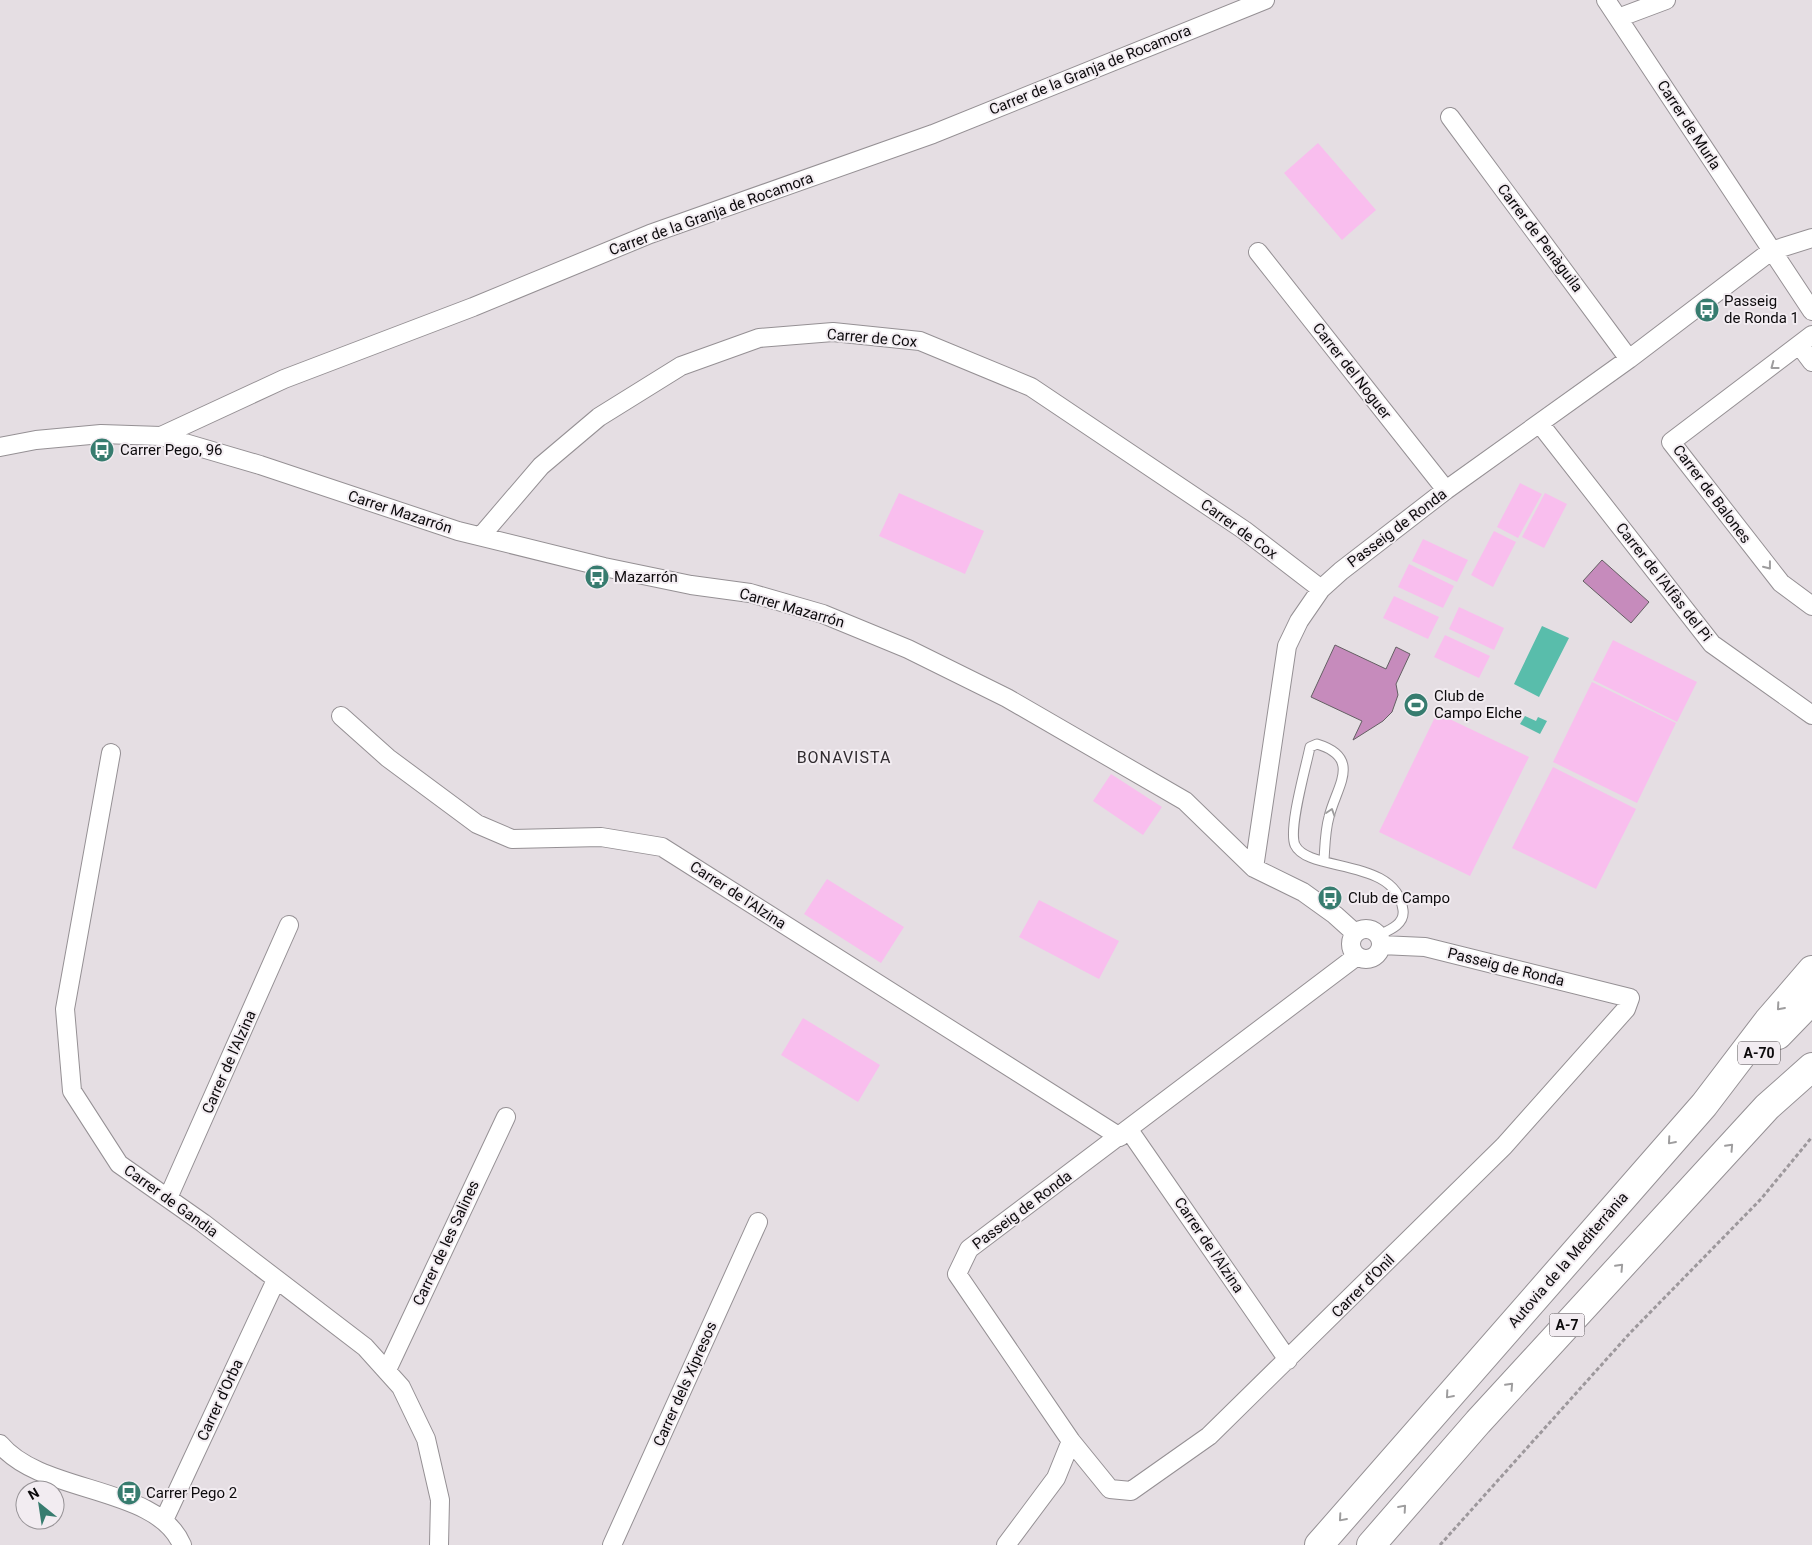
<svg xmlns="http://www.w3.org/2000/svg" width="1812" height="1545" font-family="Roboto,sans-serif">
<rect width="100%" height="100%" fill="#e5dee3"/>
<!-- green -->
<path fill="#f9beee" d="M1318,143L1376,210L1342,240L1284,173Z
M1520,483L1542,494L1518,538L1497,527Z
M899,493L984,531L965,574L879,536Z
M1545,493L1567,504L1544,548L1522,537Z
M1494,531L1516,542L1493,587L1471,575Z
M1423,539L1468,560L1457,582L1412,561Z
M1409,564L1454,586L1443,608L1398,587Z
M1394,596L1439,617L1428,639L1383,618Z
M1459,607L1504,628L1494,650L1449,629Z
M1445,635L1490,656L1479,678L1434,657Z
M1613,640L1697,682L1677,722L1593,680Z
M1592,682L1676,723L1637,803L1553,762Z
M1437,713L1529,757L1470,876L1379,832Z
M1553,767L1636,809L1596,889L1512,848Z
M1111,774L1162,807L1143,835L1093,801Z
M827,879L904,927L881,963L804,914Z
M1039,900L1119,941L1099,979L1019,937Z
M803,1018L880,1065L858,1102L781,1055Z"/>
<!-- water -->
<path fill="#59bdab" d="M1542,626L1569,638L1539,697L1514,684Z
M1525,716L1536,721L1538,717L1547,721L1540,734L1520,724Z"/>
<!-- building -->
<path fill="#c68bbc" stroke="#645f63" d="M1602,560L1649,602L1631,623L1583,581Z
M1335,645L1386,669L1396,647L1410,654L1396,684L1398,695L1392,712L1383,721L1353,740L1362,721L1311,697Z"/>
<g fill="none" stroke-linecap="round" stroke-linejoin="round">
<defs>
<path id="lane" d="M1324,860C1325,846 1325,831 1329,817C1336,787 1363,758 1317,744L1310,747C1306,767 1288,829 1295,845C1308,873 1396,857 1403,910C1405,924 1390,930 1379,935"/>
<path id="street" d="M1606,0L1812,311
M1618,18L1666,0
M1450,117L1629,359
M1258,252L1446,490
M1812,335L1671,442L1781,583L1812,606
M1800,346L1812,362
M1540,424L1712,644L1812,715
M161,436L284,379L473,307L650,234L933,134L1265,0
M0,447L36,440L101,434L161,436L260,465L458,531L604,567L691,585L750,593L823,614L908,649L1007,698L1185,801L1254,868L1303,892L1335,915L1355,933
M481,536L541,466L599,417L681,366L759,338L833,332L920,341L1031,387L1244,530L1321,589
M341,716L388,758L477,824L512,839L601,837L662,847L1120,1137
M111,753L65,1009L72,1091L119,1164L203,1223L365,1347L401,1387L426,1439L440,1500L439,1545
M1254,868L1287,646L1299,621L1321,589L1341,571L1446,490L1629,359L1771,251L1812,238
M1351 944a15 15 0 1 1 30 0a15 15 0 1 1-30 0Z
M1357,956L969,1249L957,1274L1071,1441L1110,1489L1131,1491L1209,1436L1504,1146L1626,1009L1630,998L1425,947L1381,945
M1129,1130L1288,1360
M168,1198L289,925
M387,1370L506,1117
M0,1444C42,1495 157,1485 182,1545
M164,1520L276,1280
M612,1545L758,1222
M1006,1545L1056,1478L1071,1441"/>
<path id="highway" d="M1778,1035L1812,1000
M1319,1545L1704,1105L1768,1021L1812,970
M1371,1545L1478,1422L1767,1107L1812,1067"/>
</defs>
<!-- lane casing -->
<use href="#lane" stroke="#959094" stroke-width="11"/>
<!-- street casing -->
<use href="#street" stroke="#959094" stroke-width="20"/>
<!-- highway casing -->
<use href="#highway" stroke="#959094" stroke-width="30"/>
<!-- path -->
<path stroke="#9d989c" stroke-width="3" stroke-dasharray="4 2.5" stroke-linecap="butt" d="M1440,1545L1630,1333L1761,1199L1812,1137"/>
<!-- lane -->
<use href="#lane" stroke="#fff" stroke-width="9"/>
<!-- street -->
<use href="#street" stroke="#fff" stroke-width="18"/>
<!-- highway -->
<use href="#highway" stroke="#fff" stroke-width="28"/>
</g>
<!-- one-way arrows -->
<defs><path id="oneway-chevron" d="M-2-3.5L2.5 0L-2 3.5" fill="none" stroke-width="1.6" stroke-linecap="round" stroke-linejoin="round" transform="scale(1.25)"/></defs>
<g stroke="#9e9d9e">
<use href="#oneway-chevron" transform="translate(1774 366) rotate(143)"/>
<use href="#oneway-chevron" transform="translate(1768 566) rotate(52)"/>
<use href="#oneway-chevron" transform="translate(1331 812) rotate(-72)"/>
<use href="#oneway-chevron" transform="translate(1780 1007) rotate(131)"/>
<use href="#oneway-chevron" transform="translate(1671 1141) rotate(131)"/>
<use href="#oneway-chevron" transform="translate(1730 1147) rotate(-47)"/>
<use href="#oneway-chevron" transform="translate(1620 1267) rotate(-47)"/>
<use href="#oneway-chevron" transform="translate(1510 1386) rotate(-47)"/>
<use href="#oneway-chevron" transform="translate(1449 1395) rotate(131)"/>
<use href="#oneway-chevron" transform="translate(1403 1508) rotate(-49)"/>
<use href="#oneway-chevron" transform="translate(1342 1518) rotate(131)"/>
</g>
<!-- icons -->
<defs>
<symbol id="bus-disc" viewBox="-11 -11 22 22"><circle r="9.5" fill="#377c6f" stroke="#f2ecf1"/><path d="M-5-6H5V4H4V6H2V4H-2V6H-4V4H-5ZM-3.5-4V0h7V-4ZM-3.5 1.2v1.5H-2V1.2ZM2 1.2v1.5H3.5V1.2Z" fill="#fff"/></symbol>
<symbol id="stadium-disc" viewBox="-11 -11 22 22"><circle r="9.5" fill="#377c6f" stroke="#f2ecf1"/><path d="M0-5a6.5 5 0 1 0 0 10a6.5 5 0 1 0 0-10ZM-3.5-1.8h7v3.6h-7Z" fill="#fff"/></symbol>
</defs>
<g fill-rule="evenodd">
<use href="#bus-disc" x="1693" y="296" width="28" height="28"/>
<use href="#bus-disc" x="88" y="436" width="28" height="28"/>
<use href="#bus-disc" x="583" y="563" width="28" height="28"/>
<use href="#stadium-disc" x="1402" y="691" width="28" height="28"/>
<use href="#bus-disc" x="1316" y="884" width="28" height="28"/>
<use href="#bus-disc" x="115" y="1479" width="28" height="28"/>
</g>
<g text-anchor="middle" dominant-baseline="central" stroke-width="4" stroke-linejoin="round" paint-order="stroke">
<!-- shield labels -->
<g fill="#f2ecf1" stroke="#524e51" stroke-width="1">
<rect x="1738" y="1041.5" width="42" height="23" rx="4"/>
<rect x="1549.5" y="1313.5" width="35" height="23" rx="4"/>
</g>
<g font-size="14" font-weight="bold" fill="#0d0b0d">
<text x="1759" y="1053">A-70</text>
<text x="1567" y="1325">A-7</text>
</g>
<!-- street labels -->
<g font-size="15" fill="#0d0b0d" stroke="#f2ecf1">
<text transform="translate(1090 70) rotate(-22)">Carrer de la Granja de Rocamora</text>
<text transform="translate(1689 125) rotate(57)">Carrer de Murla</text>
<text transform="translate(711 214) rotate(-20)">Carrer de la Granja de Rocamora</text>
<text transform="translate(1540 238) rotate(53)">Carrer de Penàguila</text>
<text transform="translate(872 338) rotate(5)">Carrer de Cox</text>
<text transform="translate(1352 371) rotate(52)">Carrer del Noguer</text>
<text transform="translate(1712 494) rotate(53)">Carrer de Balones</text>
<text transform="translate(400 512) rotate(18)">Carrer Mazarrón</text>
<text transform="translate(1397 528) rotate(-37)">Passeig de Ronda</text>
<text transform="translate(1239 529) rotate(36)">Carrer de Cox</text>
<text transform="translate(1664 582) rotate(52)">Carrer de l'Alfàs del Pi</text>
<text transform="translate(792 608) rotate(16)">Carrer Mazarrón</text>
<text transform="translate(738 895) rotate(33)">Carrer de l'Alzina</text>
<text transform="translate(1506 967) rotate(14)">Passeig de Ronda</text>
<text transform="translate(229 1062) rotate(-66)">Carrer de l'Alzina</text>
<text transform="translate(171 1201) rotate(36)">Carrer de Gandia</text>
<text transform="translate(1022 1210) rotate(-37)">Passeig de Ronda</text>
<text transform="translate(446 1243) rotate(-65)">Carrer de les Salines</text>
<text transform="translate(1209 1245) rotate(56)">Carrer de l'Alzina</text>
<text transform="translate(1568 1260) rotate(-49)">Autovia de la Mediterrània</text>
<text transform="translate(1363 1286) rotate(-45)">Carrer d'Onil</text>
<text transform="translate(685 1384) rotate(-66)">Carrer dels Xipresos</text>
<text transform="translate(220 1400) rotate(-65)">Carrer d'Orba</text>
</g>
<!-- poi labels -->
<g font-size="15" fill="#0d0b0d" stroke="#f2ecf1" text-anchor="start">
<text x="1724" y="301">Passeig<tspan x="1724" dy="17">de Ronda 1</tspan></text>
<text x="120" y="450">Carrer Pego, 96</text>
<text x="614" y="577">Mazarrón</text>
<text x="1434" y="696">Club de<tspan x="1434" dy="17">Campo Elche</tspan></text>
<text x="1348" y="898">Club de Campo</text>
<text x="146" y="1493">Carrer Pego 2</text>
</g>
<!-- neighbourhood labels -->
<g font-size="16" letter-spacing="1" fill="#312c30" stroke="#f2ecf1">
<text x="844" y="757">BONAVISTA</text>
</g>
</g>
<!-- north arrow -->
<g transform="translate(40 1505) rotate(330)"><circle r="24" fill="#f2ecf1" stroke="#969296"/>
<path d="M0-4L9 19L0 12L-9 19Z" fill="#377c6f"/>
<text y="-8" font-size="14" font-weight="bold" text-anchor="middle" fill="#0d0b0d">N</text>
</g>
</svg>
